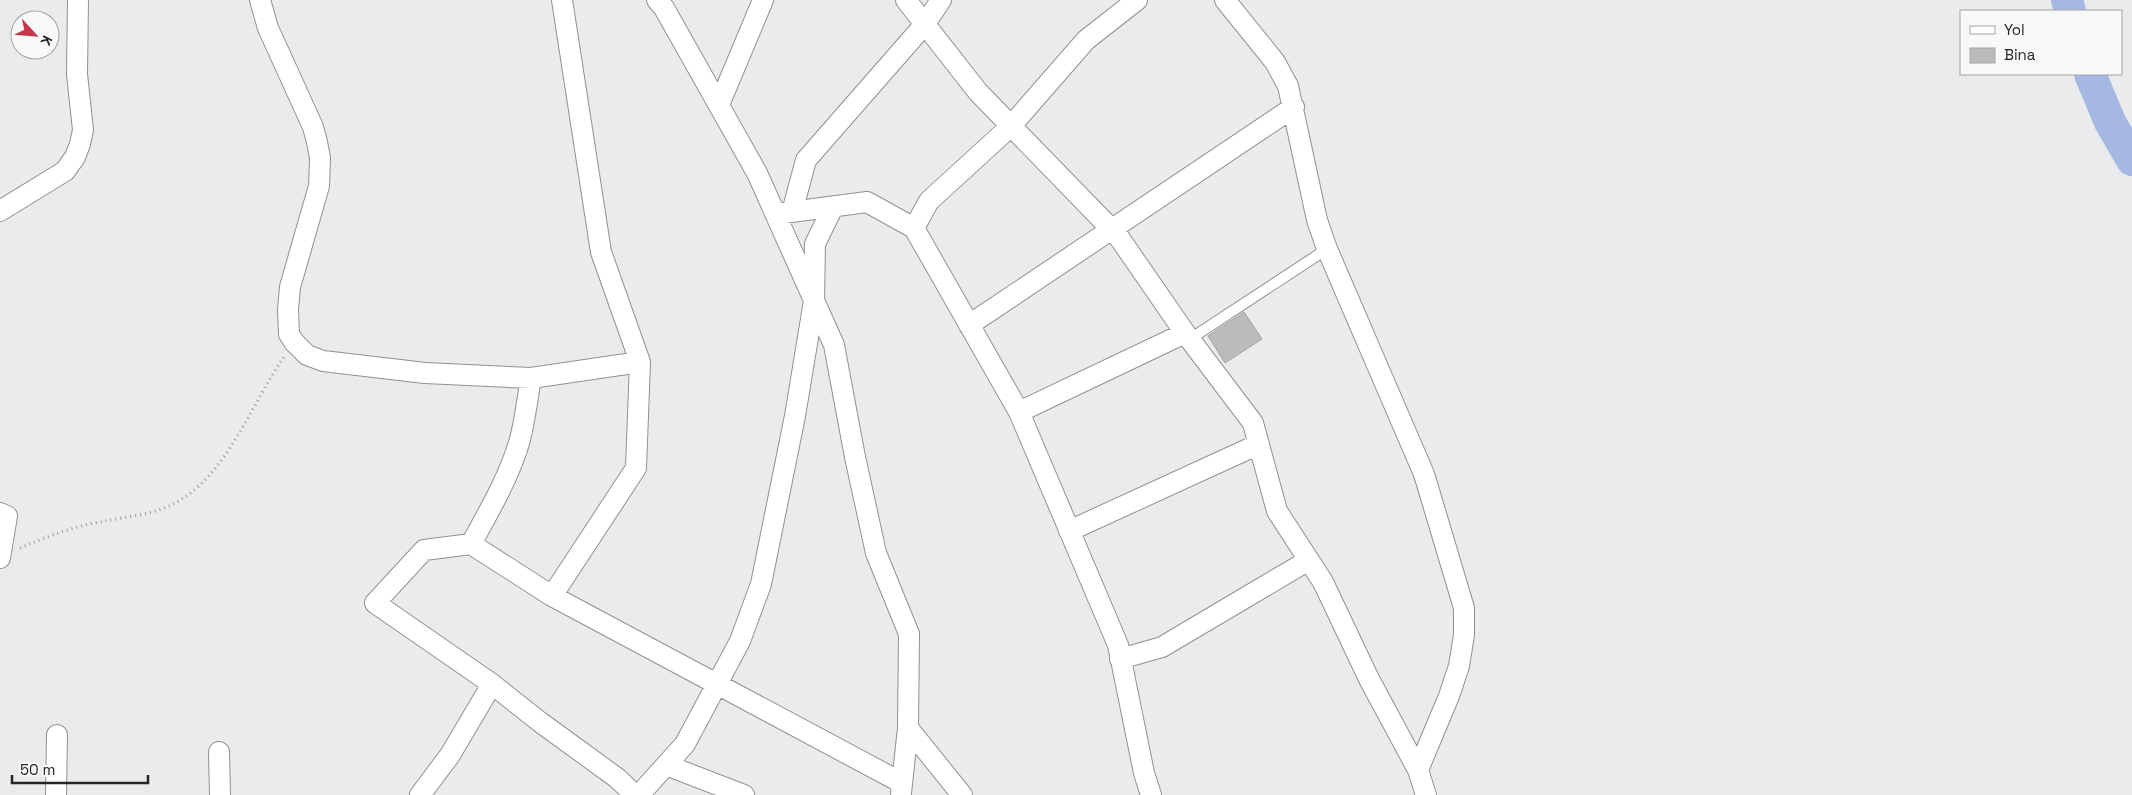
<svg xmlns="http://www.w3.org/2000/svg" width="2132" height="795" font-family="'Space Grotesk',sans-serif">
<rect width="100%" height="100%" fill="#e9ebec"/>
<g fill="none" stroke-linecap="round" stroke-linejoin="round">
<!-- river -->
<path stroke="#a4b8e1" stroke-width="32" d="M2067,0L2070,11
M2090,74L2110,122L2132,160"/>
</g>
<!-- building -->
<path fill="#bdbaba" stroke="#a6a3a3" d="M1244,312L1262,339L1225,363L1208,336Z"/>
<g fill="none" stroke-linecap="round" stroke-linejoin="round">
<defs>
<path id="lane" d="M1190,339L1327,249"/>
<path id="street" d="M260,0L268,28L313,127L317,142L320,158L319,186L290,287L288,310L289,334L294,342L307,355L323,361L425,373L531,378L640,362
M657,0L664,8L757,173L834,345L855,457L876,553L909,634L908,728L901,793
M906,0L978,92L1118,236L1185,333L1253,423L1277,511L1323,582L1369,679L1418,770
M1225,0L1275,62L1288,86L1317,220L1327,249L1424,474L1464,608V635L1459,666L1449,696L1418,770L1426,795
M719,105L763,0
M0,211L65,171L75,157L80,144L83,130L77,74L78,0
M792,212L806,160L925,24L941,0
M776,214L867,202L914,228L1019,412L1118,645L1144,773L1151,795
M914,228L929,201L1011,126L1086,40L1137,0
M969,325L1294,107
M1019,412L1185,333
M0,513L7,516L0,558
M1069,531L1259,444
M471,544C489,511 508,479 519,443C525,422 527,400 531,378
M552,596L636,468L640,362L601,252L562,0
M1120,659L1162,647L1309,560
M908,728L962,795
M219,752L220,795
M666,765L744,795
M56,795L57,735
M420,795L450,755L492,684
M635,795L617,778L540,722L492,684L375,603L424,550L471,544L552,596L902,783
M639,795L685,744L740,641L761,584L795,416L814,301L815,244L833,207"/>
</defs>
<!-- lane casing -->
<use href="#lane" stroke="#909193" stroke-width="12"/>
<!-- street casing -->
<use href="#street" stroke="#909193" stroke-width="22"/>
<!-- path -->
<path stroke="#999b9c" stroke-width="3" stroke-dasharray="1 4" stroke-linecap="butt" d="M20,548C46,537 72,527 100,522C119,518 140,516 159,510C223,489 248,408 284,357"/>
<!-- lane -->
<use href="#lane" stroke="#fff" stroke-width="10"/>
<!-- street -->
<use href="#street" stroke="#fff" stroke-width="20"/>
</g>
<!-- legend -->
<rect x="1960" y="10" width="162" height="65" fill="#f6f8fa" stroke="#a2a4a5"/>
<rect x="1970" y="26" width="25" height="8" fill="#ffffff" stroke="#a2a4a5"/>
<text x="2004" y="35" font-size="15" fill="#242526">Yol</text>
<rect x="1970" y="48" width="25" height="15" fill="#bdbaba" stroke="#a2a4a5"/>
<text x="2004" y="60" font-size="15" fill="#242526">Bina</text>
<!-- north arrow -->
<g transform="translate(35 35) rotate(116)"><circle r="24" fill="#f6f8fa" stroke="#a2a4a5"/>
<path d="M0-4L9 19L0 12L-9 19Z" fill="#c63549"/>
<text y="-8" font-size="14" font-weight="bold" text-anchor="middle" fill="#242526">K</text>
</g>
<!-- scale -->
<path d="M12 775v8h136v-8" fill="none" stroke="#242526" stroke-width="2.5"/>
<text x="20" y="775" font-size="15" fill="#242526" stroke="#f6f8fa" stroke-width="4" paint-order="stroke">50 m</text>
</svg>
